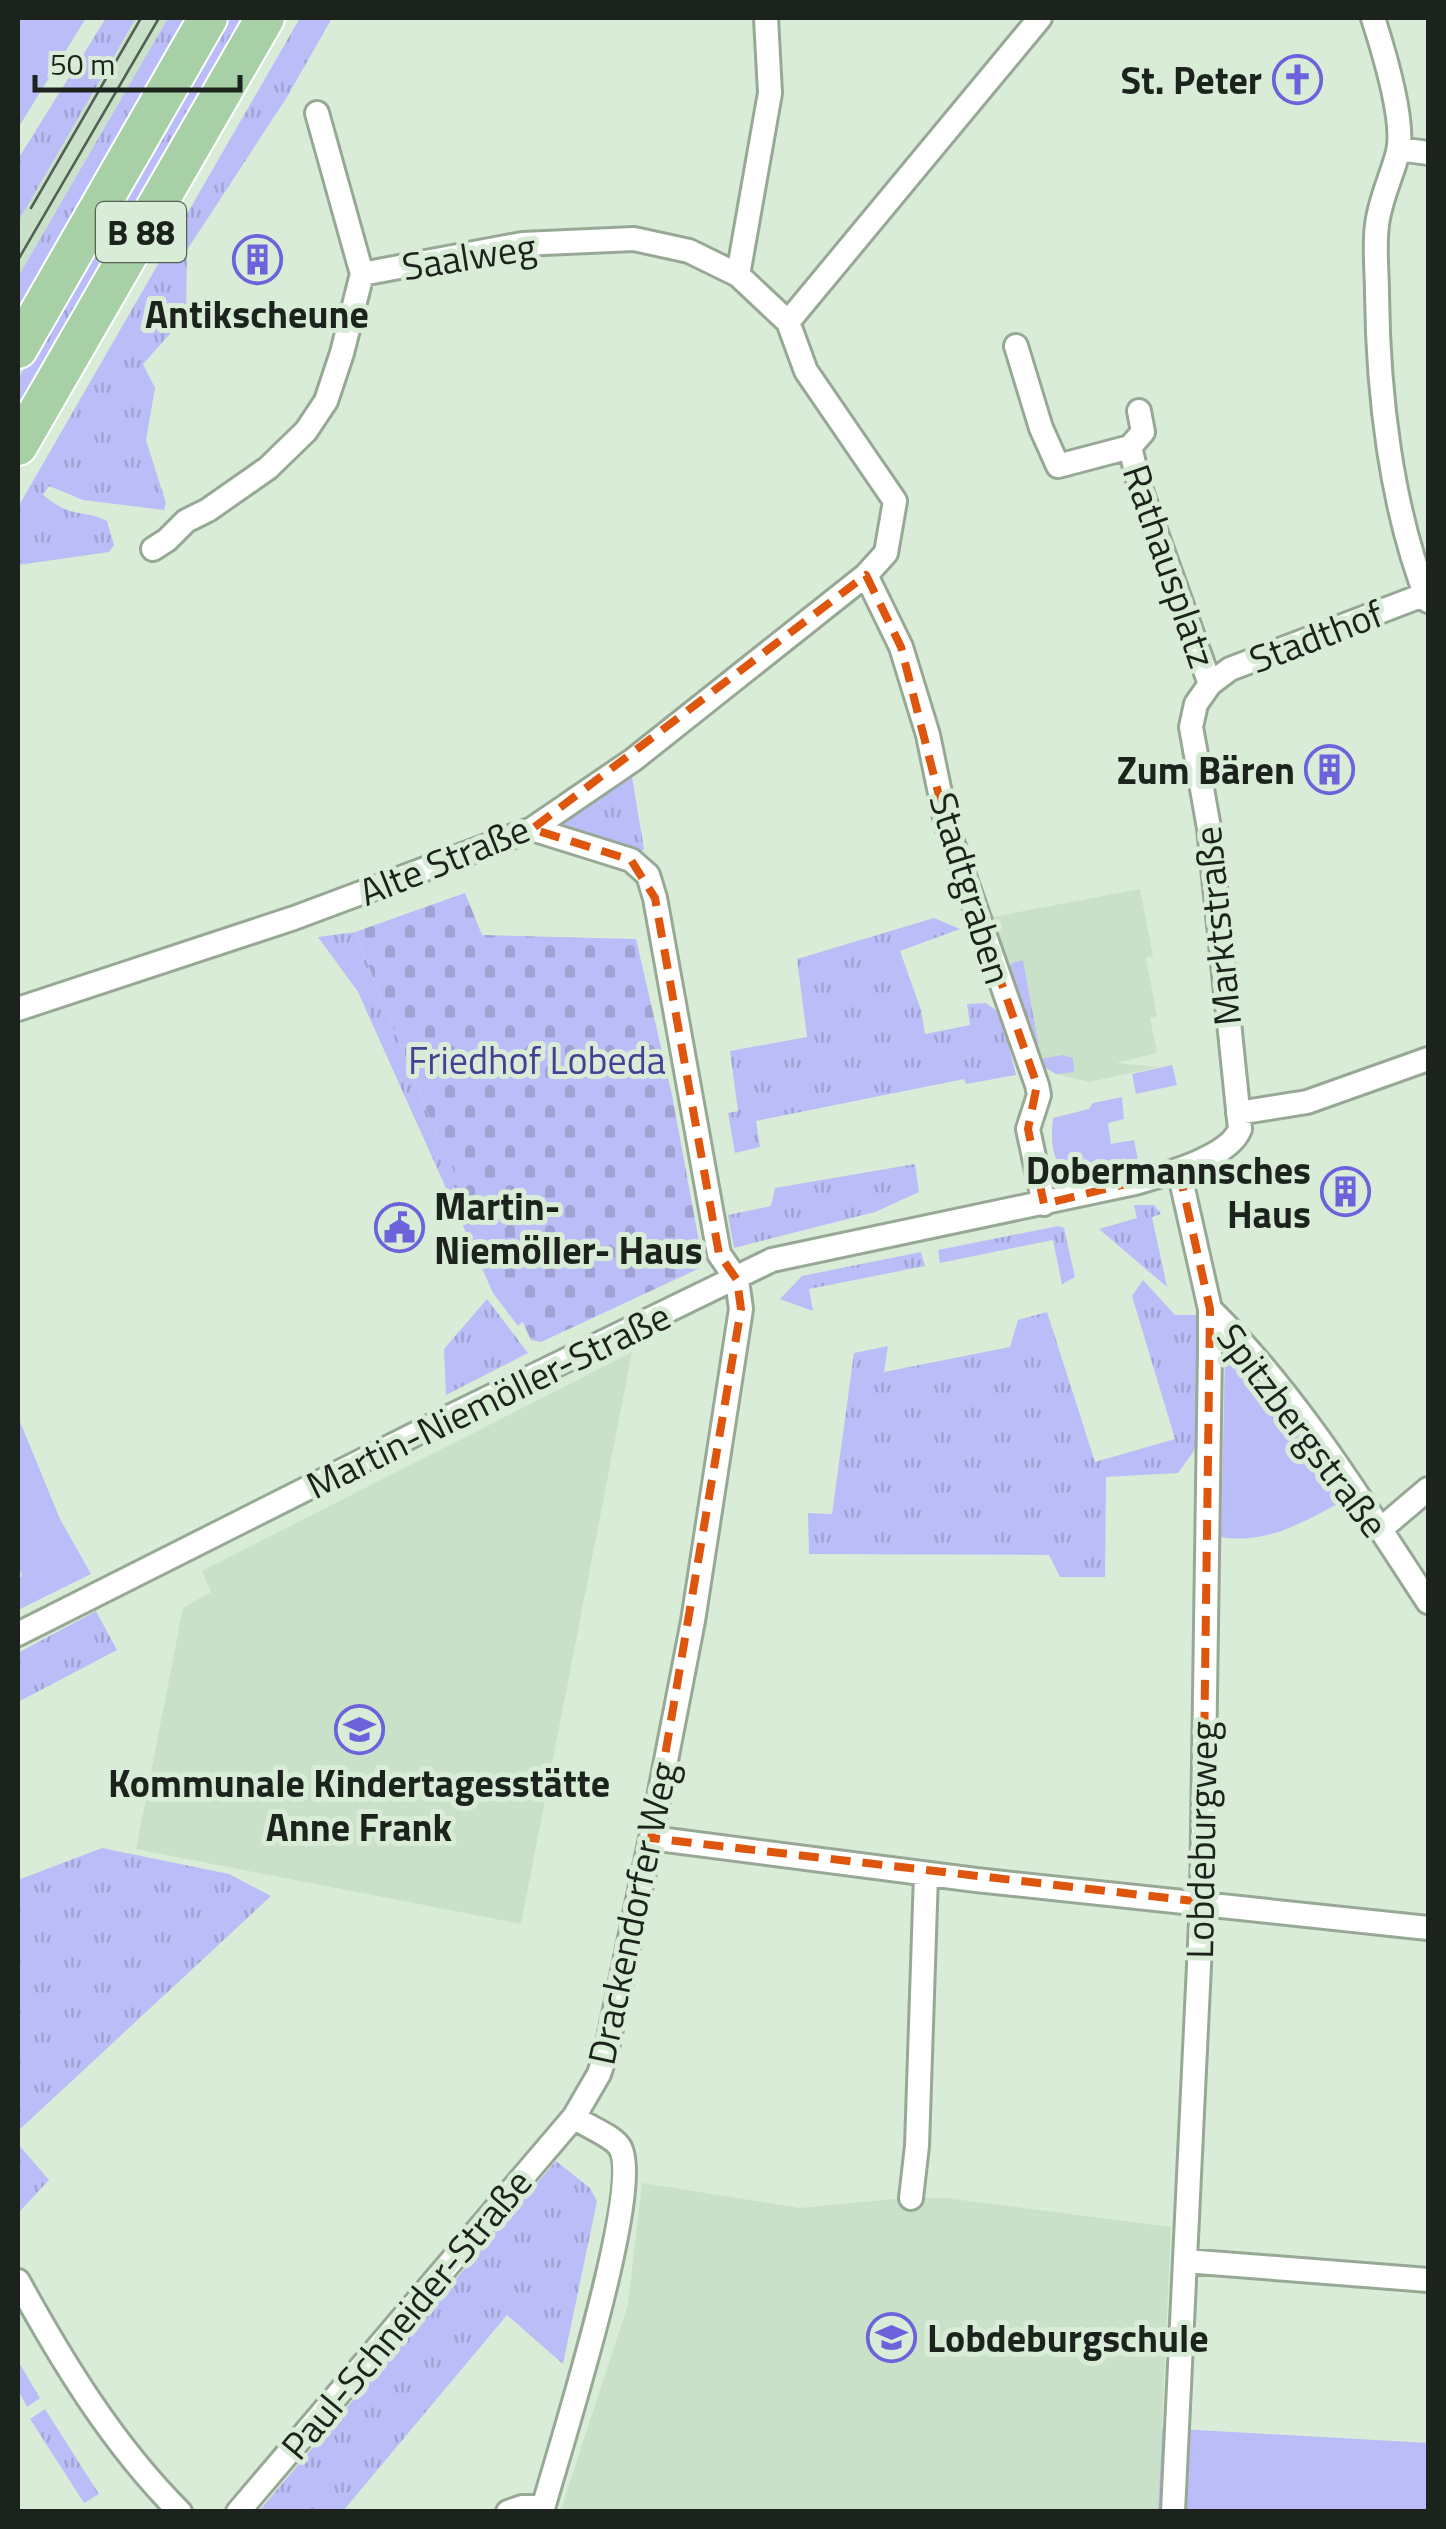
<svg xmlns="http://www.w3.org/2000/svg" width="1446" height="2529" font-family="'Titillium Web',sans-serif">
<defs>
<pattern id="grass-tufts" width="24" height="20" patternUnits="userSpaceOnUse" patternTransform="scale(2.5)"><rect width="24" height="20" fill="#bbbdf8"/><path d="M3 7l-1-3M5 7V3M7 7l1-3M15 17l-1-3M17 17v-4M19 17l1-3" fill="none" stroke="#a0a2d4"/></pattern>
<pattern id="cemetery-stones" width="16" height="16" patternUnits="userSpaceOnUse" patternTransform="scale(2.5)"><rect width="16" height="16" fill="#bbbdf8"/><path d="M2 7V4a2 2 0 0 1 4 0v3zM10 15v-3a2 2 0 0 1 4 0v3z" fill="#a0a2d4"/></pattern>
</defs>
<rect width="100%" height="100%" fill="#d9ecd7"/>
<!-- built -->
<path fill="#c9e1c8" d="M136,18H168L18,277V222Z
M1140,889L1153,956L1146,958L1157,1016L1150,1018L1157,1053L1116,1063L1159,1067L1089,1082L1056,1074L1037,1063L982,919Z
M632,1352L521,1924L136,1849L183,1608L211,1592L202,1571Z
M642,2183L800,2208L904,2198H945L1171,2227L1158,2511L560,2512L628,2305Z"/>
<!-- grass -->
<path fill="url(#grass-tufts)" d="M106,18H136L18,222V159Z
M168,18H186L18,311V277Z
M226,18H248L18,415V379Z
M300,18H332L287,97L187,250L186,316L143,364L155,388L146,440L166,503L164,510L83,500L49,486L43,495C50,500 57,506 65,509C79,515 93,513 107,521L114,545L109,552L18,565V507Z
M631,771L644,849L642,851L558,827L555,819Z
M934,918L960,929L900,951L921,1010L925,1034L970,1025L967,1004L986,1003L1001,1014L1016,1075L966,1084L964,1079L756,1121L760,1147L735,1153L728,1113L738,1111L730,1051L807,1037L797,959Z
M355,932L430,1119L523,1321L518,1326L493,1293L358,992L318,937Z
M1023,960L1041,1059L1062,1055L1073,1058L1074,1072L1056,1074L1037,1063L1007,969L1012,963Z
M915,1164L919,1192L875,1212L734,1248L728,1215L771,1206L775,1188Z
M1134,1205H1154L1161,1214L1152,1217L1167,1287L1099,1229L1137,1218Z
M1058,1226L1064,1228L1075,1277L1062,1284L1053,1240L940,1263L938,1250Z
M921,1252L925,1266L809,1289L813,1311L780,1299L802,1276Z
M1143,1280L1175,1315H1197L1196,1448L1178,1473L1106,1477L1105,1577H1060L1049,1555L809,1554L808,1513L832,1514L854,1353L888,1346L884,1372L1010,1347L1018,1320L1047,1312L1095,1462L1175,1439L1132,1296Z
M487,1299L528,1353L446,1395L444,1349Z
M96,1611L117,1650L18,1702V1653Z
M102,1848L229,1874L271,1896L18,2131V1880Z
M18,2144L49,2180L20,2211L18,2205Z
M556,2161L590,2188L597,2201L563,2364L507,2315L343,2511H259Z
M18,2361L40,2398L27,2407L18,2390Z
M45,2409L99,2494L84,2503L30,2419Z"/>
<!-- cemetery -->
<path fill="url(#cemetery-stones)" d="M465,893L482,935L636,939L672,1095L702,1258L700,1268L541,1342L531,1340L430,1119L355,932Z"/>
<!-- garden -->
<path fill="#bbbdf8" d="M18,18H86L18,128Z
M1172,1065L1177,1085L1136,1094L1132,1074Z
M1122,1097L1124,1119L1108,1123L1111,1144L1134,1140L1138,1160L1061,1169C1051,1152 1051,1138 1053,1118L1089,1109L1093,1103Z
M1235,1352L1300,1432L1347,1499C1307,1520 1268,1545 1221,1537L1225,1357Z
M18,1417L60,1519L91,1574L18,1610V1579L22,1576L18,1566Z
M1162,2428L1428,2443V2511L1158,2512Z"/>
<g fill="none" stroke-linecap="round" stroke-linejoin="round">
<defs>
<path id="street" d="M1373,18C1383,49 1405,121 1398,152C1392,176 1380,199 1377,225C1374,247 1377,272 1377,294C1378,393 1391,508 1428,601
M1399,149L1428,153
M362,274L522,244L634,239L689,251L738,275
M788,322L1040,18
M1016,346L1041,428L1058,466L1130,447
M1139,411L1143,432L1130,447L1140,488L1210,684
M153,549L167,540L186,521L208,510L268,468L306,431L326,401L342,353L362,274L317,113
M866,575L901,647L928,735L947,827L1037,1085L1039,1095L1028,1129L1044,1204
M18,1009L294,918L532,829L633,760L866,575L886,553L895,501L806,371L788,322L738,275L770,93L766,18
M1238,1113L1307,1102L1428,1059
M1210,1309C1297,1395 1361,1500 1428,1602
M1381,1529L1428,1489
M18,1634L451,1416L772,1260L1135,1183C1163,1175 1229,1158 1240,1129L1209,828L1191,727L1196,704L1210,684L1230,669L1426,594
M651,1838L976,1880L1428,1928
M911,2198L917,2146L926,1874
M1185,2261L1428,2280
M18,2281C63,2363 113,2445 180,2512
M238,2512L574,2117L599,2074L606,2053L651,1838L693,1621L741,1309L737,1280L719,1254L655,898L648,875L631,860L532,829
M508,2512L522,2507H543
M542,2512C557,2456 646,2183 619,2146C611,2135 586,2126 574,2117
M1173,2512L1202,1902L1210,1349V1309L1179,1171"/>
<path id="primary" d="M18,349L208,18
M18,446L265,18"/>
</defs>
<!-- street casing -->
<use href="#street" stroke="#97a995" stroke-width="28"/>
<!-- primary casing -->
<use href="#primary" stroke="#fff" stroke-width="42"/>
<!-- street -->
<use href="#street" stroke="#fff" stroke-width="22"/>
<!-- primary -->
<use href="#primary" stroke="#a8d0a6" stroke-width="38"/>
<!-- tram -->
<path stroke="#545f54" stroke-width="2.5" d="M31,208L141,18
M18,260L159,18"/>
</g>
<!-- marked area -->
<path fill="none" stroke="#de560d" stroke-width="8" stroke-dasharray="20 12" stroke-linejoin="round" d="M866,575L901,647L947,827L1037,1085L1028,1129L1044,1204L1179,1171L1210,1309L1202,1902L651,1838L741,1309L737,1280L719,1254L655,898L631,860L532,829Z"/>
<!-- icons -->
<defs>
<symbol id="church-ring" viewBox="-11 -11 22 22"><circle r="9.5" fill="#d9ecd7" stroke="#6d62dc" stroke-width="1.5"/><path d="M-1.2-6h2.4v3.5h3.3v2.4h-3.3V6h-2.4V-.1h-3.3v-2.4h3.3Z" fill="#6d62dc"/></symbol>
<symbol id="building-ring" viewBox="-11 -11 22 22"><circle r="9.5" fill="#d9ecd7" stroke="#6d62dc" stroke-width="1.5"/><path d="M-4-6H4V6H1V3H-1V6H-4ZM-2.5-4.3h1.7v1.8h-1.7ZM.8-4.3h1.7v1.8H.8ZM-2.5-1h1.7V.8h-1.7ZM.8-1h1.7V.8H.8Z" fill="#6d62dc"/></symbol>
<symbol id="civic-ring" viewBox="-11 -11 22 22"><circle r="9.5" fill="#d9ecd7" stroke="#6d62dc" stroke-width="1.5"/><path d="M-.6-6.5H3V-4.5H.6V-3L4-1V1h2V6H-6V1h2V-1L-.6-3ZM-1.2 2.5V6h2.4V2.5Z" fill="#6d62dc"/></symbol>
<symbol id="school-ring" viewBox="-11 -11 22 22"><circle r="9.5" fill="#d9ecd7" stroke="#6d62dc" stroke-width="1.5"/><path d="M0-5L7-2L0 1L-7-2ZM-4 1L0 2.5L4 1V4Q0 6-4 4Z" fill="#6d62dc"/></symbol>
</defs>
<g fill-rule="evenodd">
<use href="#church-ring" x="1270" y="52" width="55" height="55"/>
<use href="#building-ring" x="230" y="232" width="55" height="55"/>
<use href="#building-ring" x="1302" y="742" width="55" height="55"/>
<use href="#building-ring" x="1318" y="1164" width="55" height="55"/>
<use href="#civic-ring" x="372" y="1200" width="55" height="55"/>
<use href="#school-ring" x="332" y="1702" width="55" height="55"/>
<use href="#school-ring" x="864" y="2310" width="55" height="55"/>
</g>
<g text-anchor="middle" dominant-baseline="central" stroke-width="10" stroke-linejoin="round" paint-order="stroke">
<!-- shield labels -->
<rect fill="#d9ecd7" stroke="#555f54" stroke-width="2.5" x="96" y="202" width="90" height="60" rx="8"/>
<g font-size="35" font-weight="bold" fill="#1c231c">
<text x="141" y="232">B 88</text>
</g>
<!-- poi labels -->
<g font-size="38" font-weight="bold" fill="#1c231c" stroke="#d9ecd7" text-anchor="end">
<text x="1262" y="80">St. Peter</text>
<text x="257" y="314" text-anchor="middle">Antikscheune</text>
<text x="1295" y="770">Zum Bären</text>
<text x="1311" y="1170">Dobermannsches<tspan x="1311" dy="44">Haus</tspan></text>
<text x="434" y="1206" text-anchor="start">Martin-<tspan x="434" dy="44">Niemöller- Haus</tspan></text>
<text x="359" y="1783" text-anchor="middle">Kommunale Kindertagesstätte<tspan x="359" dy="44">Anne Frank</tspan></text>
<text x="927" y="2338" text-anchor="start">Lobdeburgschule</text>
</g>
<!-- street labels -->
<g font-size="38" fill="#1c231c" stroke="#d9ecd7">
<text transform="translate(469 256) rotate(-9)">Saalweg</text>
<text transform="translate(1170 566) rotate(71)">Rathausplatz</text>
<text transform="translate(1316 636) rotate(-21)">Stadthof</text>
<text transform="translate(444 860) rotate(-22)">Alte Straße</text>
<text transform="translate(971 888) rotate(73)">Stadtgraben</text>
<text transform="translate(1217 926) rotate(-96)">Marktstraße</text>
<text transform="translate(488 1400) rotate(-26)">Martin-Niemöller-Straße</text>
<text transform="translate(1303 1430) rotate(53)">Spitzbergstraße</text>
<text transform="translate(1201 1840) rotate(-89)">Lobdeburgweg</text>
<text transform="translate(632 1913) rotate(-78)">Drackendorfer Weg</text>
<text transform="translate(406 2314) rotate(-50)">Paul-Schneider-Straße</text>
</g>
<!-- park labels -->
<g font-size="38" fill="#463f95" stroke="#d9ecd7">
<text x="537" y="1060">Friedhof Lobeda</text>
</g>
</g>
<!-- border -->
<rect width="1446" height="2529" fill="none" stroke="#1c231c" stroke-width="40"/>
<!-- scale -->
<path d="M35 75v15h205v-15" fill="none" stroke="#1c231c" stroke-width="5"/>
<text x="50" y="75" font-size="30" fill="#1c231c" stroke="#d9ecd7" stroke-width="8" paint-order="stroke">50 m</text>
</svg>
